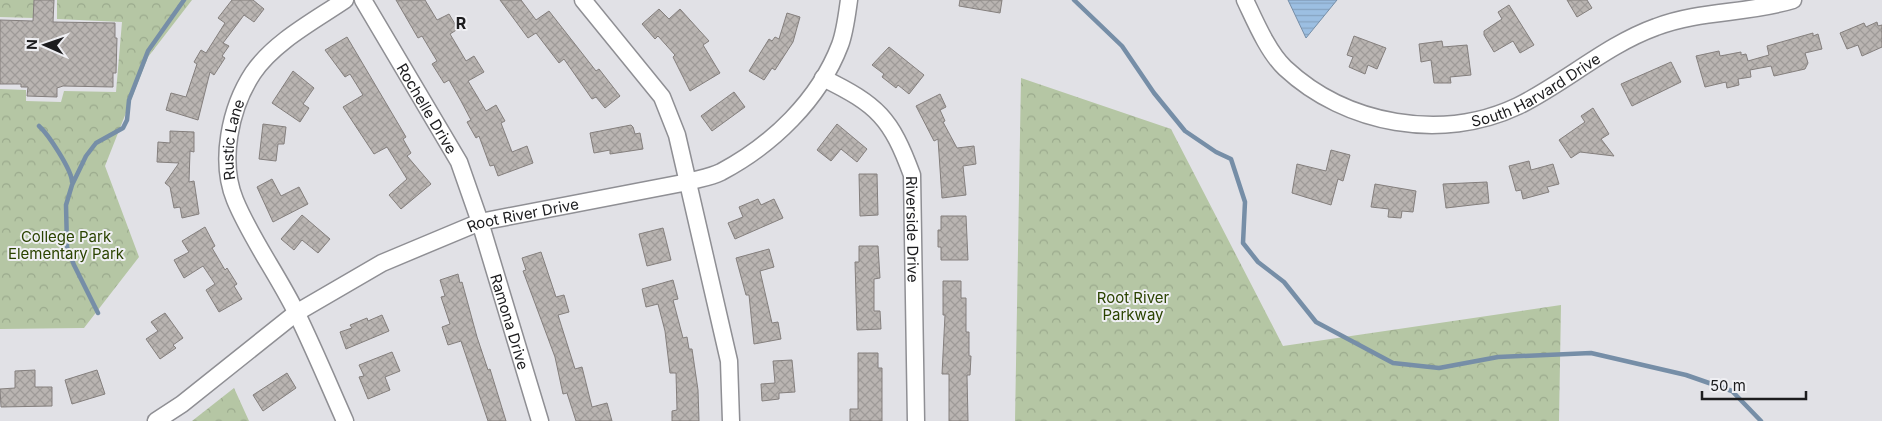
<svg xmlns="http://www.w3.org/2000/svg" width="1882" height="421" font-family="Inter,sans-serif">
<defs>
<pattern id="park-crowns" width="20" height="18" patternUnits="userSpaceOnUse" patternTransform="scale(1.25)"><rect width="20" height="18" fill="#b5c6a4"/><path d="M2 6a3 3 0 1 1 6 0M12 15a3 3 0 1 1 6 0" fill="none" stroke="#9baa8d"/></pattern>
<pattern id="water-rules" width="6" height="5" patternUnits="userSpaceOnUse" patternTransform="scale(1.25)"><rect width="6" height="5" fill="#9cbfe2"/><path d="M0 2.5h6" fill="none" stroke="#86a4c1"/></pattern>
<pattern id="building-cross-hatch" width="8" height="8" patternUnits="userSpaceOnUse" patternTransform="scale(1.25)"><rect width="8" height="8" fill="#b9b4b1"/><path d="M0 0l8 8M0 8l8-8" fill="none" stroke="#9e9a98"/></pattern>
</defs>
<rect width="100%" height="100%" fill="#e1e1e6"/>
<!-- park -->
<path fill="url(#park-crowns)" d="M0,0H34V18L0,17Z
M57,0H192L148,57L105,166L139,257L84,328L0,329V89L26,90V101L61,102L64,91L116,92L122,22L57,19Z
M1021,78L1171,129L1283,346L1561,305L1559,421H1015Z
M234,388L249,421H192Z"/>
<!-- water -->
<path fill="url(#water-rules)" stroke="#768ea7" d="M1288,0H1337L1306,38Z"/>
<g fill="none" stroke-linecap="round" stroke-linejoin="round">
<!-- stream -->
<path stroke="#768ea7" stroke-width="4.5" d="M1074,0L1122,46L1154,93L1185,131L1216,152L1231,159L1245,202L1243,243L1258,262L1284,282L1316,322L1393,363L1439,368L1498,357L1591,353L1686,375L1732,391L1761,421
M39,126C48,134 72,170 72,182
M98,313L74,265L67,247L66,205L72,185L86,156L96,143L123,128L127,120L129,100L148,51L184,0"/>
</g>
<!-- building -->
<path fill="url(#building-cross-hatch)" stroke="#847f7d" d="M34,0H54L53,22L115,23V38H117L116,73H113V87L63,86L57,88V97L27,96L28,87H21V84H0V20L33,21Z
M232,0H253L264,9L254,22L244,15L223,43L229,46L222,56L225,58L214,75L210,72L198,120L166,110L171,93L186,97L197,64L194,62L201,50L206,53L225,23L218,18Z
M396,0H425L437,20L449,14L458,29L450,34L466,61L474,56L484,72L468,81L486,111L496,105L505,121L501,123L512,152L527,146L533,163L498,176L494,165L490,166L479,136L476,138L467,122L471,120L461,101L449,80L444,83L432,64L437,61L422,36L418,38Z
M500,0H521L536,20L549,11L596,71L599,69L620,96L605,108L596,97L592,99L564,59L559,63L536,33L528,38Z
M960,0H1002L1000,13L959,6Z
M1567,0H1587L1592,8L1577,17Z
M1509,5L1534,45L1520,53L1513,41L1494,52L1484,35V31L1502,19L1498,12Z
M659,9L669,19L680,9L709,41L703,45L720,73L690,91L673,57L675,55L658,36L655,39L642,24Z
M787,13L800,17L793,42L775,70L772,68L764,80L749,71L769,39L772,41L775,37L779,39Z
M1877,22L1878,26L1882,25V47L1862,56L1858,45L1847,49L1840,33L1864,23L1866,27Z
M1813,33V36L1818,34L1822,49L1805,53L1808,63L1805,69L1774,76L1771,66L1750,70L1751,77L1738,79L1739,85L1727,88L1726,82L1705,87L1696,56L1719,51L1720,56L1741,52V55L1746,54L1748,61L1769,55L1767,46Z
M1354,36L1386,48L1377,69L1368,65L1365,74L1349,67L1353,57L1347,55Z
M347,37L406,137L403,139L411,153L407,156L431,184L401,209L389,195L407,179L387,147L374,154L343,107L363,95L350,74L345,77L325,50Z
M1442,41L1443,47L1467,45L1471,75L1450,77L1451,83H1434L1431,60L1421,62L1419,44Z
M889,47L924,75L909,94L898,85L896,88L882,77L884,74L872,65Z
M1671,62L1681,82L1632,106L1621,84Z
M293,71L314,88L303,104L309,108L300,122L272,103Z
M734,92L745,107L712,131L701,116Z
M940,94L946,107L940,110L945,121L943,122L957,148L974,146L976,164L963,166L966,195L942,198L938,139L934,141L916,106Z
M1593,108L1609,134L1601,139L1614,156L1580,152L1571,158L1559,140L1585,122L1581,116Z
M263,124L286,127L284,144H278L276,161L259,159Z
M837,124L867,149L857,162L841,149L831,161L817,150Z
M631,125L633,127L635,134L640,133L643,149L610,154V150L594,153L590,133Z
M170,131L194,132V152L190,151L189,182L194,181L199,214L182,218L180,207L174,208L170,187L165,183L179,163L157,162L158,142L170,143Z
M1331,150L1350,155L1343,181L1338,179L1331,205L1292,193L1297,164L1326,171Z
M1529,161L1531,170L1553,164L1559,184L1547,187L1549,192L1523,199L1521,190L1516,191L1509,166Z
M859,174H877L878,215L860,216Z
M272,179L281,196L299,187L308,204L273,222L257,187Z
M1487,182L1489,203L1446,208L1443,184Z
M1375,184L1416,191L1413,212L1402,211L1401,218L1388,217L1389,209L1371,207Z
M758,199L761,205L774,199L783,218L735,239L728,223L743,217L739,207Z
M302,215L330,239L318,253L302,240L294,250L281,239Z
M941,216H966L968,260H941V247H938V230H941Z
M205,227L215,246L212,248L225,270L227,268L237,284L234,286L242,299L219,312L206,290L215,284L203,266L184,278L174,260L189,252L182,241Z
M663,228L671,260L647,266L639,234Z
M859,246H878L880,278L874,279V311H880L881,329L857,330L855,262H859Z
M769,249L774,267L760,271L772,323L778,322L781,339L754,344L749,295H746L736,258Z
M541,252L556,297L564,295L569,312L558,315L575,369L582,367L592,407L607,403L612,421H576L567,393L563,394L555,357L523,271L526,270L522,258Z
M458,274L460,283L462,282L477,337L488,370L490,369L506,421H488L461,341L448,345L442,327L450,324L441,297L445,296L440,280Z
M673,280L678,299L673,300L683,338L687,337L689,349H692L698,390L699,421H672V411L677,410L676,373H670L665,331L658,304L646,307L642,289Z
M943,281H961V298H966V332H969V356H971L970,375H967L968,421H949V374H942L945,315H943Z
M165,313L183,338L173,345L176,348L160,359L146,339L158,331L151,322Z
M382,315L389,331L346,349L340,332L352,328L350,325L367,318L368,321Z
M392,352L400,371L385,377L390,390L368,399L359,377L364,376L359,365Z
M858,353H878V368H882V421H850V409H858Z
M792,360L795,392L779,393V399L762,401L761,384L775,383L773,361Z
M35,370V387H52V406L1,407L0,389L15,388V371Z
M97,370L105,394L72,404L65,380Z
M287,373L296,388L263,411L253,395Z"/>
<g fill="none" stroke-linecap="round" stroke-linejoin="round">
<defs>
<g id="minor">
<path id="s1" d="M363,0L459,162L480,222L540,421"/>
<path d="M583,0L662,97L677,135L729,361L731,421"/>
<path id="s2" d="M1245,0C1255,21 1268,52 1285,68C1346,125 1442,142 1518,106C1565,83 1606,45 1656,27C1700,10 1748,14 1793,0"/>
<path id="s3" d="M823,78C878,105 891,118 912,175L916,421"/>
<path id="s4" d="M156,421L182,404L296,313L382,263L480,222L688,182C698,179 711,177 721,172C772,145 819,100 840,45C845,32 847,14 849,0"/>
<path id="s5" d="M345,421C329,385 314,349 297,314C278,275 251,239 235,200C219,161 230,108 253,73C274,42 314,21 345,0"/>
</g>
</defs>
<!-- minor casing -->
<use href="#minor" stroke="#8f8f94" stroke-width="19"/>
<!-- minor -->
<use href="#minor" stroke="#fff" stroke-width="16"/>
</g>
<g text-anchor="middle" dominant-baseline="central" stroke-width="4" stroke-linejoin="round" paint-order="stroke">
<!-- street labels -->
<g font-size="15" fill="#1c1c1e" stroke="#efeff3">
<text stroke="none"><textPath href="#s2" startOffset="352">South Harvard Drive</textPath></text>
<text stroke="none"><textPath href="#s1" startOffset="126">Rochelle Drive</textPath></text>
<text stroke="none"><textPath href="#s5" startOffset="309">Rustic Lane</textPath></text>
<text stroke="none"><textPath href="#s4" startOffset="426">Root River Drive</textPath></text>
<text stroke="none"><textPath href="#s3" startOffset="191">Riverside Drive</textPath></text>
<text stroke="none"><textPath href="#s1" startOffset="356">Ramona Drive</textPath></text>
</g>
<!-- park labels -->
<g font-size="15" fill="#2b4300" stroke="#efeff3">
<text x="66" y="236">College Park<tspan x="66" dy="17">Elementary Park</tspan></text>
<text x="1133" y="297">Root River<tspan x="1133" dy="17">Parkway</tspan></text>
</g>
<!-- neighbourhood labels -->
<g font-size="16" font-weight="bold" fill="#1c1c1e" stroke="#efeff3">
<text x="461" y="23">R</text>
</g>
</g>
<!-- north arrow -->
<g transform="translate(45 45) rotate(272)" stroke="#efeff3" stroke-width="4" paint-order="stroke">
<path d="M0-4L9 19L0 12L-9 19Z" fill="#1c1c1e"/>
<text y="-8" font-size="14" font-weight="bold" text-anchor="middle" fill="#1c1c1e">N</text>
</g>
<!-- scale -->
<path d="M1702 391v8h104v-8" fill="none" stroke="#1c1c1e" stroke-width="2.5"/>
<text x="1710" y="391" font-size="15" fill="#1c1c1e" stroke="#efeff3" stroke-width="4" paint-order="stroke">50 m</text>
</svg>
